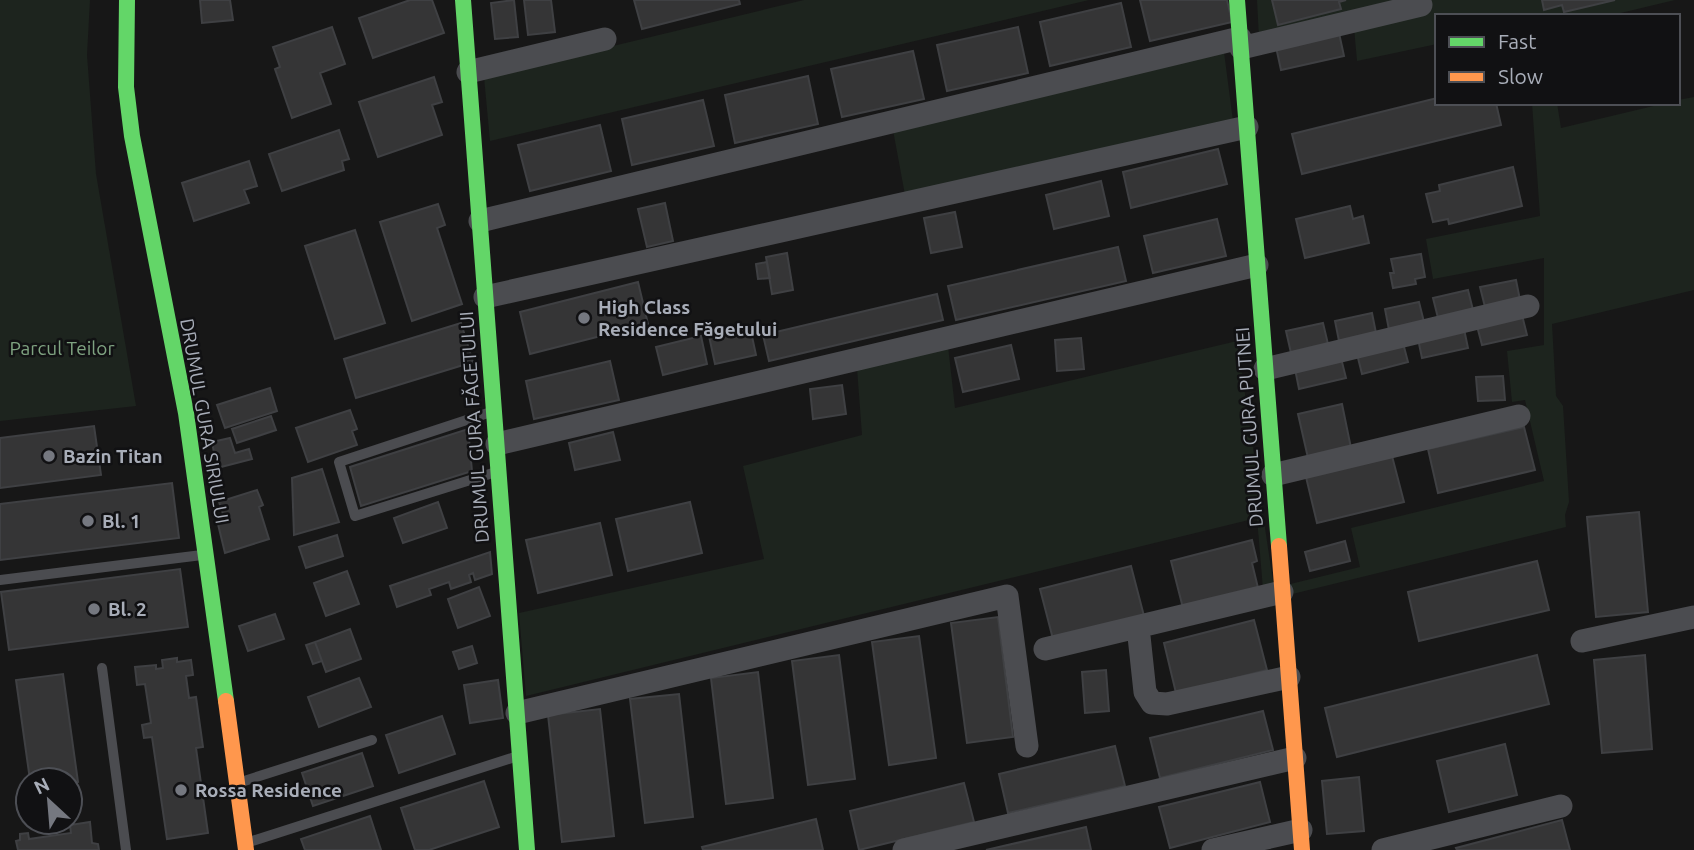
<svg xmlns="http://www.w3.org/2000/svg" width="1694" height="850" font-family="Ubuntu,sans-serif">
<rect width="100%" height="100%" fill="#171717"/>
<!-- green -->
<path fill="#1d241e" d="M0,0H90L87,55L96,174L136,406L0,421Z
M804,0H1089L490,141L484,77Z
M1257,0H1675L1608,16H1437V44L1357,61L1353,16L1259,38Z
M1224,52L1233,121L905,195L893,130Z
M1694,97V290L1552,324L1556,396L1563,406L1569,502L1565,515L1566,527L1264,601L1257,518L526,696L519,613L764,559L743,466L862,435L857,368L948,346L955,408L1237,341L1274,588L1360,567L1351,528L1544,481L1525,400L1512,402L1507,351L1544,345V258L1433,279L1426,239L1540,216L1532,103H1557L1561,128L1666,103H1678V100Z"/>
<!-- building -->
<path fill="#353536" stroke="#3f4043" stroke-width="2" d="M200,0H230L233,20L202,23Z
M410,0H432L444,33L373,58L359,18Z
M514,0L518,37L495,39L491,3Z
M524,0H551L555,32L528,35Z
M634,0H739L740,4L642,29Z
M1140,0H1227L1232,22L1150,41Z
M1272,0H1346L1339,2L1341,9L1278,25Z
M1542,0H1615L1564,12L1562,5L1544,10Z
M1121,3L1131,47L1050,66L1040,22Z
M332,27L345,64L320,73L331,104L292,118L275,69L280,67L273,47Z
M1018,27L1028,73L947,91L937,45Z
M1339,33L1344,56L1281,70L1276,47Z
M913,51L924,99L842,117L831,69Z
M808,76L818,124L735,143L725,95Z
M434,77L442,102L432,105L442,135L378,157L359,102Z
M1437,98V103H1496L1501,125L1302,174L1292,134Z
M703,100L714,146L632,165L622,119Z
M600,125L611,171L530,191L518,145Z
M339,130L349,159L342,161L344,170L282,191L269,154Z
M1218,149L1227,184L1131,208L1123,172Z
M249,161L257,186L244,190L249,203L194,221L182,183Z
M1513,167L1522,206L1449,224L1448,219L1433,222L1426,194L1440,191L1439,185Z
M1101,181L1109,216L1054,229L1046,195Z
M665,203L673,241L647,247L638,209Z
M438,204L445,225L437,228L462,304L412,321L380,222Z
M1350,206L1353,219L1363,216L1369,243L1305,258L1296,219Z
M955,212L962,247L931,253L924,218Z
M1217,219L1226,256L1153,273L1144,236Z
M355,230L385,323L335,339L305,246Z
M1118,247L1126,281L956,320L948,286Z
M787,253L793,290L772,294L766,257Z
M1421,254L1425,277L1415,279L1416,284L1393,288L1390,273H1394L1391,259Z
M767,262L770,278L758,279L756,264Z
M1516,280L1520,300L1485,307L1480,287Z
M638,282L648,324L530,354L520,312Z
M1468,290L1473,310L1438,318L1433,298Z
M937,294L943,320L769,361L763,335Z
M1419,302L1424,322L1389,330L1385,309Z
M1372,313L1376,333L1339,341L1335,321Z
M1522,315L1527,335L1482,345L1477,326Z
M461,323L473,362L356,398L344,359Z
M1323,323L1328,344L1291,353L1286,331Z
M750,327L756,355L715,364L709,336Z
M1464,329L1468,348L1422,358L1418,339Z
M701,336L707,364L663,375L656,347Z
M1081,338L1084,369L1057,371L1055,340Z
M1403,343L1408,362L1362,374L1357,354Z
M1011,345L1019,379L963,392L955,358Z
M1341,358L1346,378L1299,389L1295,369Z
M610,361L619,400L534,419L526,381Z
M1503,376L1505,400L1478,401L1476,377Z
M842,385L846,414L813,419L810,389Z
M270,388L277,411L225,428L217,405Z
M1342,404L1351,448L1308,458L1298,414Z
M350,410L357,429L352,431L357,445L308,462L296,428Z
M271,416L276,430L237,443L232,429Z
M94,426L101,475L0,488V438Z
M1524,427L1535,470L1438,493L1428,449Z
M468,429L472,471L361,506L350,467Z
M613,432L620,460L575,470L569,443Z
M230,438L235,453L249,449L252,459L221,467L218,457L215,458L212,442Z
M1392,456L1404,502L1317,523L1306,477Z
M322,469L339,522L294,535L292,478Z
M172,483L179,538L0,560V504Z
M257,490L263,505L259,507L269,539L225,553L217,520L224,517L219,502Z
M438,502L447,528L403,543L394,518Z
M690,502L702,553L628,571L616,519Z
M1639,512L1648,612L1596,617L1587,517Z
M600,523L612,575L538,593L526,540Z
M337,535L343,556L306,568L299,547Z
M1252,540L1257,561L1252,563L1259,592L1184,612L1171,561Z
M1345,541L1350,561L1310,571L1305,552Z
M490,552L492,574L475,580L473,573L469,575L471,582L451,589L449,582L429,589L431,595L397,607L390,586Z
M1537,561L1549,610L1419,641L1408,592Z
M1131,566L1144,616L1053,639L1040,589Z
M180,569L188,627L9,650L1,592Z
M347,571L359,604L326,616L314,583Z
M479,587L490,616L458,628L448,599Z
M275,614L284,639L248,651L239,626Z
M998,617L1013,737L967,743L951,623Z
M1254,620L1267,670L1176,693L1164,643Z
M350,629L361,659L326,672L315,642Z
M919,636L936,758L889,765L872,642Z
M315,642L322,661L313,664L306,645Z
M472,646L477,663L459,669L453,652Z
M839,655L855,779L808,785L792,661Z
M1537,655L1549,704L1337,757L1325,708Z
M1645,655L1652,749L1602,753L1594,660Z
M177,658V662L191,660L193,675L186,676L189,698L196,697L203,747L196,748L208,833L167,839L152,737L144,738L142,725L151,723L145,684L137,685L135,667L156,665V669L163,668L162,660Z
M1106,670L1109,711L1085,713L1082,672Z
M758,672L773,798L726,804L711,678Z
M63,674L78,782L70,783V780H30L16,680Z
M359,678L371,707L319,727L308,697Z
M498,680L503,718L470,723L464,685Z
M679,694L693,817L645,823L630,699Z
M600,709L614,836L562,842L548,715Z
M1263,711L1273,750L1160,778L1150,738Z
M442,716L455,754L399,773L386,735Z
M1505,744L1517,795L1449,812L1437,761Z
M1115,746L1125,786L1008,813L999,774Z
M362,753L373,786L313,806L302,773Z
M1359,777L1364,831L1327,834L1322,781Z
M484,781L499,827L429,850H415L401,808Z
M1260,782L1270,822L1170,848L1159,807Z
M964,783L974,822L859,850L850,811Z
M370,816L381,850H305L301,839Z
M816,819L823,850H703L702,847Z
M1562,820L1570,850H1457L1456,848Z
M90,822L92,843L98,844L99,850H18L16,841L20,840V834L28,833L29,839L71,833L70,825Z
M1086,827L1091,850H986Z"/>
<g fill="none" stroke-linecap="round" stroke-linejoin="round">
<!-- lane -->
<path stroke="#4b4c50" stroke-width="10" d="M491,412L339,462L355,516L496,472
M0,580L202,555
M102,668L126,850
M238,783L372,740
M249,842L518,756"/>
<!-- street -->
<path stroke="#4b4c50" stroke-width="23" d="M1241,48L1421,5
M468,72L605,39
M480,221L1240,38
M485,297L1247,127
M1265,369L1528,306
M497,444L1257,265
M1273,475L1519,416
M1138,627L1145,692L1152,703L1167,704L1289,677
M1582,641L1694,617
M1045,649L1282,592
M517,713L1007,596L1027,746
M904,850L1295,758
M1213,850L1301,830
M1383,850L1561,806"/>
<!-- fast -->
<path stroke="#63d668" stroke-width="16" d="M127,0L126,87L132,136L186,413L226,701
M463,0L527,850
M1237,0L1279,546"/>
<!-- slow -->
<path stroke="#ff974d" stroke-width="16" d="M1279,546L1302,850
M226,701L246,850"/>
</g>
<!-- markers -->
<g fill="#757880" stroke="#111113" stroke-width="2.5">
<circle cx="584" cy="318" r="7"/>
<circle cx="49" cy="456" r="7"/>
<circle cx="88" cy="521" r="7"/>
<circle cx="94" cy="609" r="7"/>
<circle cx="181" cy="790" r="7"/>
</g>
<g text-anchor="middle" dominant-baseline="central" stroke-width="5" stroke-linejoin="round" paint-order="stroke">
<!-- poi labels -->
<g font-size="19" font-weight="bold" fill="#a8adb8" stroke="#111113" text-anchor="start">
<text x="598" y="307">High Class<tspan x="598" dy="22">Residence Făgetului</tspan></text>
<text x="63" y="456">Bazin Titan</text>
<text x="102" y="521">Bl. 1</text>
<text x="108" y="609">Bl. 2</text>
<text x="195" y="790">Rossa Residence</text>
</g>
<!-- park labels -->
<g font-size="19" fill="#7fa381" stroke="#111113">
<text x="62" y="348">Parcul Teilor</text>
</g>
<!-- street labels -->
<g font-size="19" fill="#a8adb8" stroke="#111113">
<text transform="translate(205 421) rotate(80)">DRUMUL GURA SIRIULUI</text>
<text transform="translate(474 427) rotate(-94)">DRUMUL GURA FĂGETULUI</text>
<text transform="translate(1249 427) rotate(-94)">DRUMUL GURA PUTNEI</text>
</g>
</g>
<!-- legend -->
<rect x="1435" y="14" width="245" height="91" fill="#111113" stroke="#4d4f55" stroke-width="2"/>
<rect x="1449" y="37" width="35" height="10" fill="#63d668" stroke="#4d4f55" stroke-width="2"/>
<text x="1498" y="49" font-size="21" fill="#a8adb8">Fast</text>
<rect x="1449" y="72" width="35" height="10" fill="#ff974d" stroke="#4d4f55" stroke-width="2"/>
<text x="1498" y="84" font-size="21" fill="#a8adb8">Slow</text>
<!-- north arrow -->
<g transform="translate(49 801) rotate(334)"><circle r="33" fill="#111113" stroke="#4d4f55" stroke-width="2"/>
<path d="M0-5L12 26L0 18L-12 26Z" fill="#757880"/>
<text y="-10" font-size="19" font-weight="bold" text-anchor="middle" fill="#a8adb8">N</text>
</g>
</svg>
